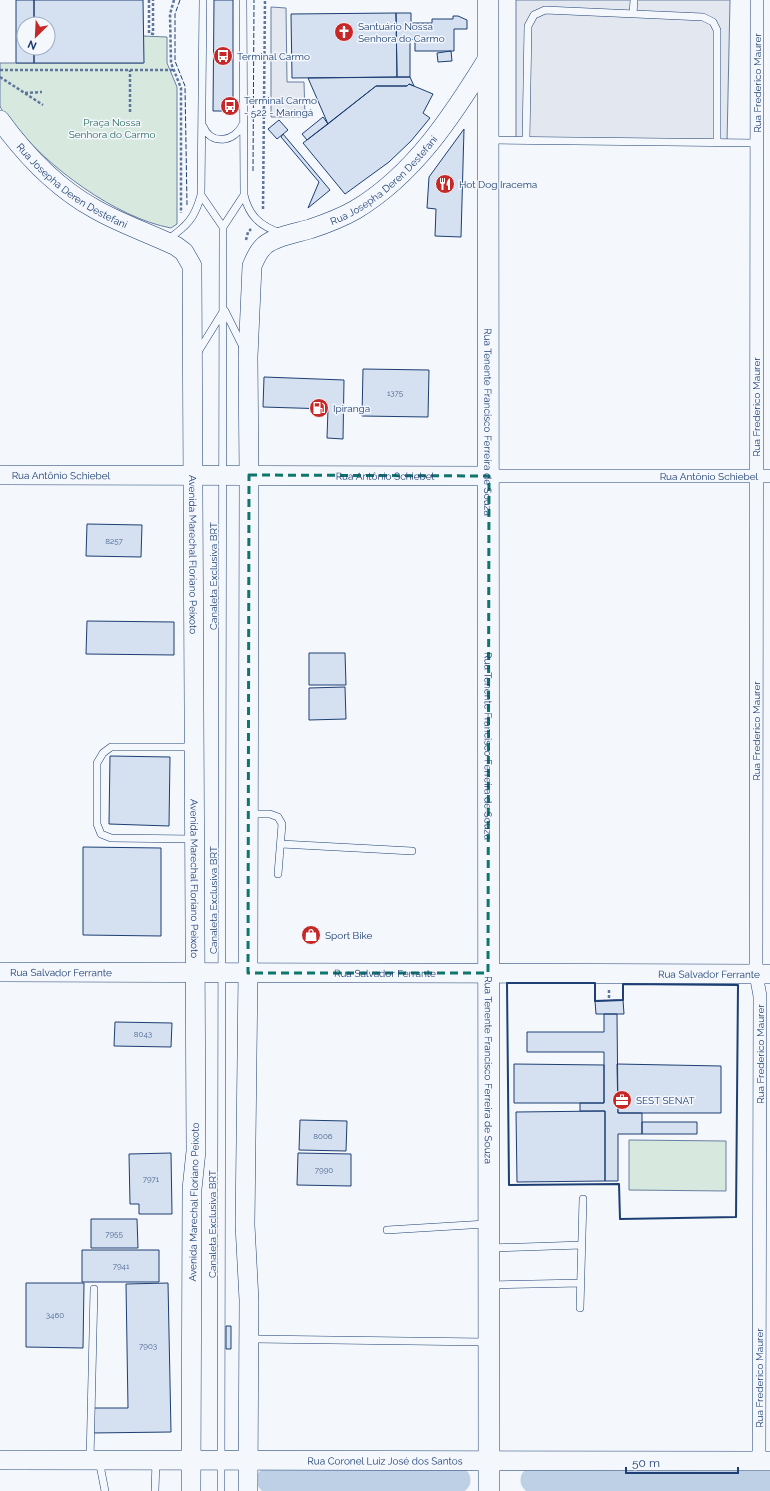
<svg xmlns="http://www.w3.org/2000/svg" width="770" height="1491" font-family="Raleway,sans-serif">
<rect width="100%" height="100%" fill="#f4f7fb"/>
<!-- green -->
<path fill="#d7e8df" stroke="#687fa3" d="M143,36L167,37V63L177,87V224L171,228C116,218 46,166 13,123C9,118 2,112 0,106C0,99 0,72 0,63H143Z
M629,1140L726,1141V1191L629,1190Z"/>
<!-- parking -->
<path fill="#e3e8f0" stroke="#687fa3" d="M516,0H730L727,143L516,140Z
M271,7L286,8L287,82H304L305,117H271Z"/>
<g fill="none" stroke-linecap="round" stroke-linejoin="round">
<!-- river -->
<path stroke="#bed0e5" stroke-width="27" d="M270,1480H457
M534,1480H770"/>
</g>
<!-- building -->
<path fill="#d5e0f0" stroke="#1d3f73" d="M16,0H34V24H24V48H34V63H16Z
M34,0H143L144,63H34V48H48V24H34Z
M214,0H233V111H213Z
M396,13L397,77L292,78L291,14Z
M396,13H411V23H432V19H453V16H458L467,20V29H454V51H415V39L410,40V77H397Z
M451,51L452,61L438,62L437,53Z
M410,77L414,86L409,84L407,86H376L328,124L308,78Z
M409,84L433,94L423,113L430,118L411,141L389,162L345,194L303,143L376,86H407Z
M323,117L328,124L307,140L302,134Z
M279,120L288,130L277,139L268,129Z
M464,129L461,237L435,236L436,209L427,208L429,177Z
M283,134L330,190L308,208L319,182L281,137Z
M363,369L429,370L428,417L362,416Z
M264,377L344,380L343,439L327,438L328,409L263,407Z
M87,524L142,525L141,557L86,556Z
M87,621L174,622V655L86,654Z
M309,653H345L346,685H309Z
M345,687L346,719L309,720V688Z
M110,756L170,757L169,826L109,824Z
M83,847L161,848V936L83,935Z
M623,1000L624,1014H596L595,1001Z
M604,1014H617L618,1113H642V1134H618V1181H605V1111H580V1103H604V1052H527V1032H604Z
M115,1022L172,1023L171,1047L114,1046Z
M514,1064L604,1065V1103H514Z
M617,1064L721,1066V1113H618Z
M605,1111V1181L517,1182L516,1112Z
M300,1120L347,1121L346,1151L299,1150Z
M642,1122H697V1134H642Z
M171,1153L172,1214H139V1204H130L129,1154Z
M298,1153L351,1154V1186L297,1185Z
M91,1219H137L138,1248H91Z
M82,1250H159V1282H82Z
M26,1283H84L83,1348L26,1347Z
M168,1283L171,1432L91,1433L90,1408H128L126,1284Z
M226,1326H231V1349H226Z"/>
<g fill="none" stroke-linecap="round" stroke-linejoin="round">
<defs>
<path id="lane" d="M243,0L244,195C249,216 260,226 281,233
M633,14L634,0
M203,126C211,146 235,142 243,124
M491,140L756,143
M526,140L528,26L534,15L545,10L703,17L713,22L717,30V143
M201,195L223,227
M223,227L244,195
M167,240C187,226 195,218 201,195L203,0
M225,311L243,347
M198,352L224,310
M194,747H111L103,753L97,763V824L101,834L111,838L194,839
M249,814H270L278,817L282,824L278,874
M281,844L412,851
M387,1230L486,1224
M491,1248L582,1245
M491,1285L581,1283
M580,1308L583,1199
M249,1339L486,1342
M90,1460L94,1289
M99,1460L105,1491
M155,1491L156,1461
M221,1491L223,227"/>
<g id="street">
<path d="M757,0L756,974L760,996L759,1461"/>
<path id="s1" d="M489,476H770"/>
</g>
<g id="secondary">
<path id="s2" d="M0,120C26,156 57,188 95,209C121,224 149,233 176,246L184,252L192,266L196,1151L192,1189L191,1491"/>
<path id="s3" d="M0,475L489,476"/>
<path id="s4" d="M0,972L770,974"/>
<path id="s5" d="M0,1460L770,1461"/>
<path id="s6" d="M248,1491L249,1300L245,1225L248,973L249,475L248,357L252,266C255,259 258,251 265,245C276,236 296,233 310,229C325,224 341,218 355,210C414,175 453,115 488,58"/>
</g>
<g id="primary">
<path id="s7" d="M488,0L489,1491"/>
</g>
</defs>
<!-- lane casing -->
<use href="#lane" stroke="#1d3f73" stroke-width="8"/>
<!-- street casing -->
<use href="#street" stroke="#1d3f73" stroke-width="14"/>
<!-- secondary casing -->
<use href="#secondary" stroke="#1d3f73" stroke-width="20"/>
<!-- primary casing -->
<use href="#primary" stroke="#1d3f73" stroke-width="22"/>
<!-- path -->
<path stroke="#5e769c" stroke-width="2.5" stroke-dasharray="3 2" stroke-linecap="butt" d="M149,0V33L153,34V0
M174,0L170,14L171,63L181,88V213
M0,70H173
M0,77L43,105
M25,93L42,92
M130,112V70
M263,209L265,0
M246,240L248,232L251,229
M609,990V1001"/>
<!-- lane -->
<use href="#lane" stroke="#f4f7fb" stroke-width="7"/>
<!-- street -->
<use href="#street" stroke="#f4f7fb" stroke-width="13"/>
<!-- secondary -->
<use href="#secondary" stroke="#f4f7fb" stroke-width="19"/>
<!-- primary -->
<use href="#primary" stroke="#f4f7fb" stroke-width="21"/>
<!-- fence -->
<path stroke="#1d3f73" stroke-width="1" stroke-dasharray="5 2" stroke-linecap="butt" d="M180,0L175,14V61L185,86L187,205
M253,171L254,0"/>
<!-- wall -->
<path stroke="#1d3f73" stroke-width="2" d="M507,983H595V1001L623,1000V984L738,985L736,1217L620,1219L619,1184L509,1185Z"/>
</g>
<!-- marked area -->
<path fill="none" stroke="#0f766e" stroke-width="3" stroke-dasharray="8 5" stroke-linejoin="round" d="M249,475L489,476L488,973H248Z"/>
<!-- icons -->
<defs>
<symbol id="church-disc" viewBox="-11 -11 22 22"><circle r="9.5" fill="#c62828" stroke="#f4f7fb"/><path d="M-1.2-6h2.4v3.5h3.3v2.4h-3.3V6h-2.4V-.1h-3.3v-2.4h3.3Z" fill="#fff"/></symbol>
<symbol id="bus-disc" viewBox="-11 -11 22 22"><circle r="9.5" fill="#c62828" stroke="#f4f7fb"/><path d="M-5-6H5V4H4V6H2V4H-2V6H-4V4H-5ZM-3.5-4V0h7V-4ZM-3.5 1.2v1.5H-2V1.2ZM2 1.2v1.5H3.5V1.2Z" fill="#fff"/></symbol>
<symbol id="restaurant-disc" viewBox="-11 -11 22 22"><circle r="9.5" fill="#c62828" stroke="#f4f7fb"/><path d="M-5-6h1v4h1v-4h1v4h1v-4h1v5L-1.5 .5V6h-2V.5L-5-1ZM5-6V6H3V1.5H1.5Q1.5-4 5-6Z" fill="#fff"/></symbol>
<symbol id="fuel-disc" viewBox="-11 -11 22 22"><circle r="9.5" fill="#c62828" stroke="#f4f7fb"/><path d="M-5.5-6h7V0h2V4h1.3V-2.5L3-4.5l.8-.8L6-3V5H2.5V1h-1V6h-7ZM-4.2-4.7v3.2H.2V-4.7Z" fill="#fff"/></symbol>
<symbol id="shop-disc" viewBox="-11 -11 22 22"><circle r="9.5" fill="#c62828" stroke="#f4f7fb"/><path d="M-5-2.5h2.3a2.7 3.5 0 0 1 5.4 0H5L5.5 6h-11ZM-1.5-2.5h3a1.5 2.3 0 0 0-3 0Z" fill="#fff"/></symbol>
<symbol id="office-disc" viewBox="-11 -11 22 22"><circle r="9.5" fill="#c62828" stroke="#f4f7fb"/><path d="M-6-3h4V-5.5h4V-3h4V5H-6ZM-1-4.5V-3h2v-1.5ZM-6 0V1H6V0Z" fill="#fff"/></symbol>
</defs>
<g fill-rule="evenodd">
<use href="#church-disc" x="333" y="21" width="22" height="22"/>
<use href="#bus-disc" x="212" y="45" width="22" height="22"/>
<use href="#bus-disc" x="219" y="95" width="22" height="22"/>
<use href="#restaurant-disc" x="434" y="173" width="22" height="22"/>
<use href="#fuel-disc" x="308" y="397" width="22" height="22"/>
<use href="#shop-disc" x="300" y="924" width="22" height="22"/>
<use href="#office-disc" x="611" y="1089" width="22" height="22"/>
</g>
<g text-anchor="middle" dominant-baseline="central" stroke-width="3" stroke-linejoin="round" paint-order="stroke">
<!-- number labels -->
<g font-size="8" fill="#4b6792">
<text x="395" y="393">1375</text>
<text x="114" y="541">8257</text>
<text x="143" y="1034">8043</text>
<text x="323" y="1136">8006</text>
<text x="324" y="1170">7990</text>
<text x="151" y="1179">7971</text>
<text x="114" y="1234">7955</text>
<text x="121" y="1266">7941</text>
<text x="55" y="1315">3460</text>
<text x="148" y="1346">7903</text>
</g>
<!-- poi labels -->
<g font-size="10" fill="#1d3f73" stroke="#f4f7fb" text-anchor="start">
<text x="358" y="26">Santuário Nossa<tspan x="358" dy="12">Senhora do Carmo</tspan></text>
<text x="237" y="56">Terminal Carmo</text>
<text x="244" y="100">Terminal Carmo<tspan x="244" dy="12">- 522 - Maringá</tspan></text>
<text x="459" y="184">Hot Dog Iracema</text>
<text x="333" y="408">Ipiranga</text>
<text x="325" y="935">Sport Bike</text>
<text x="636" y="1100">SEST SENAT</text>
</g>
<!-- street labels -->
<g font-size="10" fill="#1d3f73" stroke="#f4f7fb">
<text transform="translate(757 83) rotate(-90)">Rua Frederico Maurer</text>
<text stroke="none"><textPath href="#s6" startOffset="1388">Rua Josepha Deren Destefani</textPath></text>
<text stroke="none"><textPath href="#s2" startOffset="99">Rua Josepha Deren Destefani</textPath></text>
<text transform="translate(756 407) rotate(-90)">Rua Frederico Maurer</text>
<text stroke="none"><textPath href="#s7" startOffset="422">Rua Tenente Francisco Ferreira de Souza</textPath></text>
<text stroke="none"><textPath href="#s3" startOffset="61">Rua Antônio Schiebel</textPath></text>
<text stroke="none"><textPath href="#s3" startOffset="385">Rua Antônio Schiebel</textPath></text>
<text stroke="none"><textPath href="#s1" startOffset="220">Rua Antônio Schiebel</textPath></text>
<text stroke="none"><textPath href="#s2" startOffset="535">Avenida Marechal Floriano Peixoto</textPath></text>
<text transform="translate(213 576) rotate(-90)">Canaleta Exclusiva BRT</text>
<text transform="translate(756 731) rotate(-90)">Rua Frederico Maurer</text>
<text stroke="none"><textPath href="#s7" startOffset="746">Rua Tenente Francisco Ferreira de Souza</textPath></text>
<text stroke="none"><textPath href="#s2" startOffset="859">Avenida Marechal Floriano Peixoto</textPath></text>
<text transform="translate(213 900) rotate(-90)">Canaleta Exclusiva BRT</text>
<text stroke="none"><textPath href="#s4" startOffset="61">Rua Salvador Ferrante</textPath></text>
<text stroke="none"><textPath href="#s4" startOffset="385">Rua Salvador Ferrante</textPath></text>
<text stroke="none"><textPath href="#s4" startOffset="709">Rua Salvador Ferrante</textPath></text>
<text transform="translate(760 1054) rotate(-90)">Rua Frederico Maurer</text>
<text stroke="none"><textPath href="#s7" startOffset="1070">Rua Tenente Francisco Ferreira de Souza</textPath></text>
<text transform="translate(194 1202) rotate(-89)">Avenida Marechal Floriano Peixoto</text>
<text transform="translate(212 1224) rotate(-90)">Canaleta Exclusiva BRT</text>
<text transform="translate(759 1378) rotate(-90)">Rua Frederico Maurer</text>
<text stroke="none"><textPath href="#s5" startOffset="385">Rua Coronel Luiz José dos Santos</textPath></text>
</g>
<!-- park labels -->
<g font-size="10" fill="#2c6c60" stroke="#f4f7fb">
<text x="112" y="122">Praça Nossa<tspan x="112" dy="12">Senhora do Carmo</tspan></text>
</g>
</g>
<!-- north arrow -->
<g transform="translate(36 36) rotate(204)"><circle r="19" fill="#f4f7fb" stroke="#9eadc5"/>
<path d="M0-3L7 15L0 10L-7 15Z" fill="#c62828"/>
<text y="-6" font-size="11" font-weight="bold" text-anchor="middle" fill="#1d3f73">N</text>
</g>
<!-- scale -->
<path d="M626 1467v6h112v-6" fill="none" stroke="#1d3f73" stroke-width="2"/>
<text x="632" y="1467" font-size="12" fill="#1d3f73" stroke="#f4f7fb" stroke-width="3" paint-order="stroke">50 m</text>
</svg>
